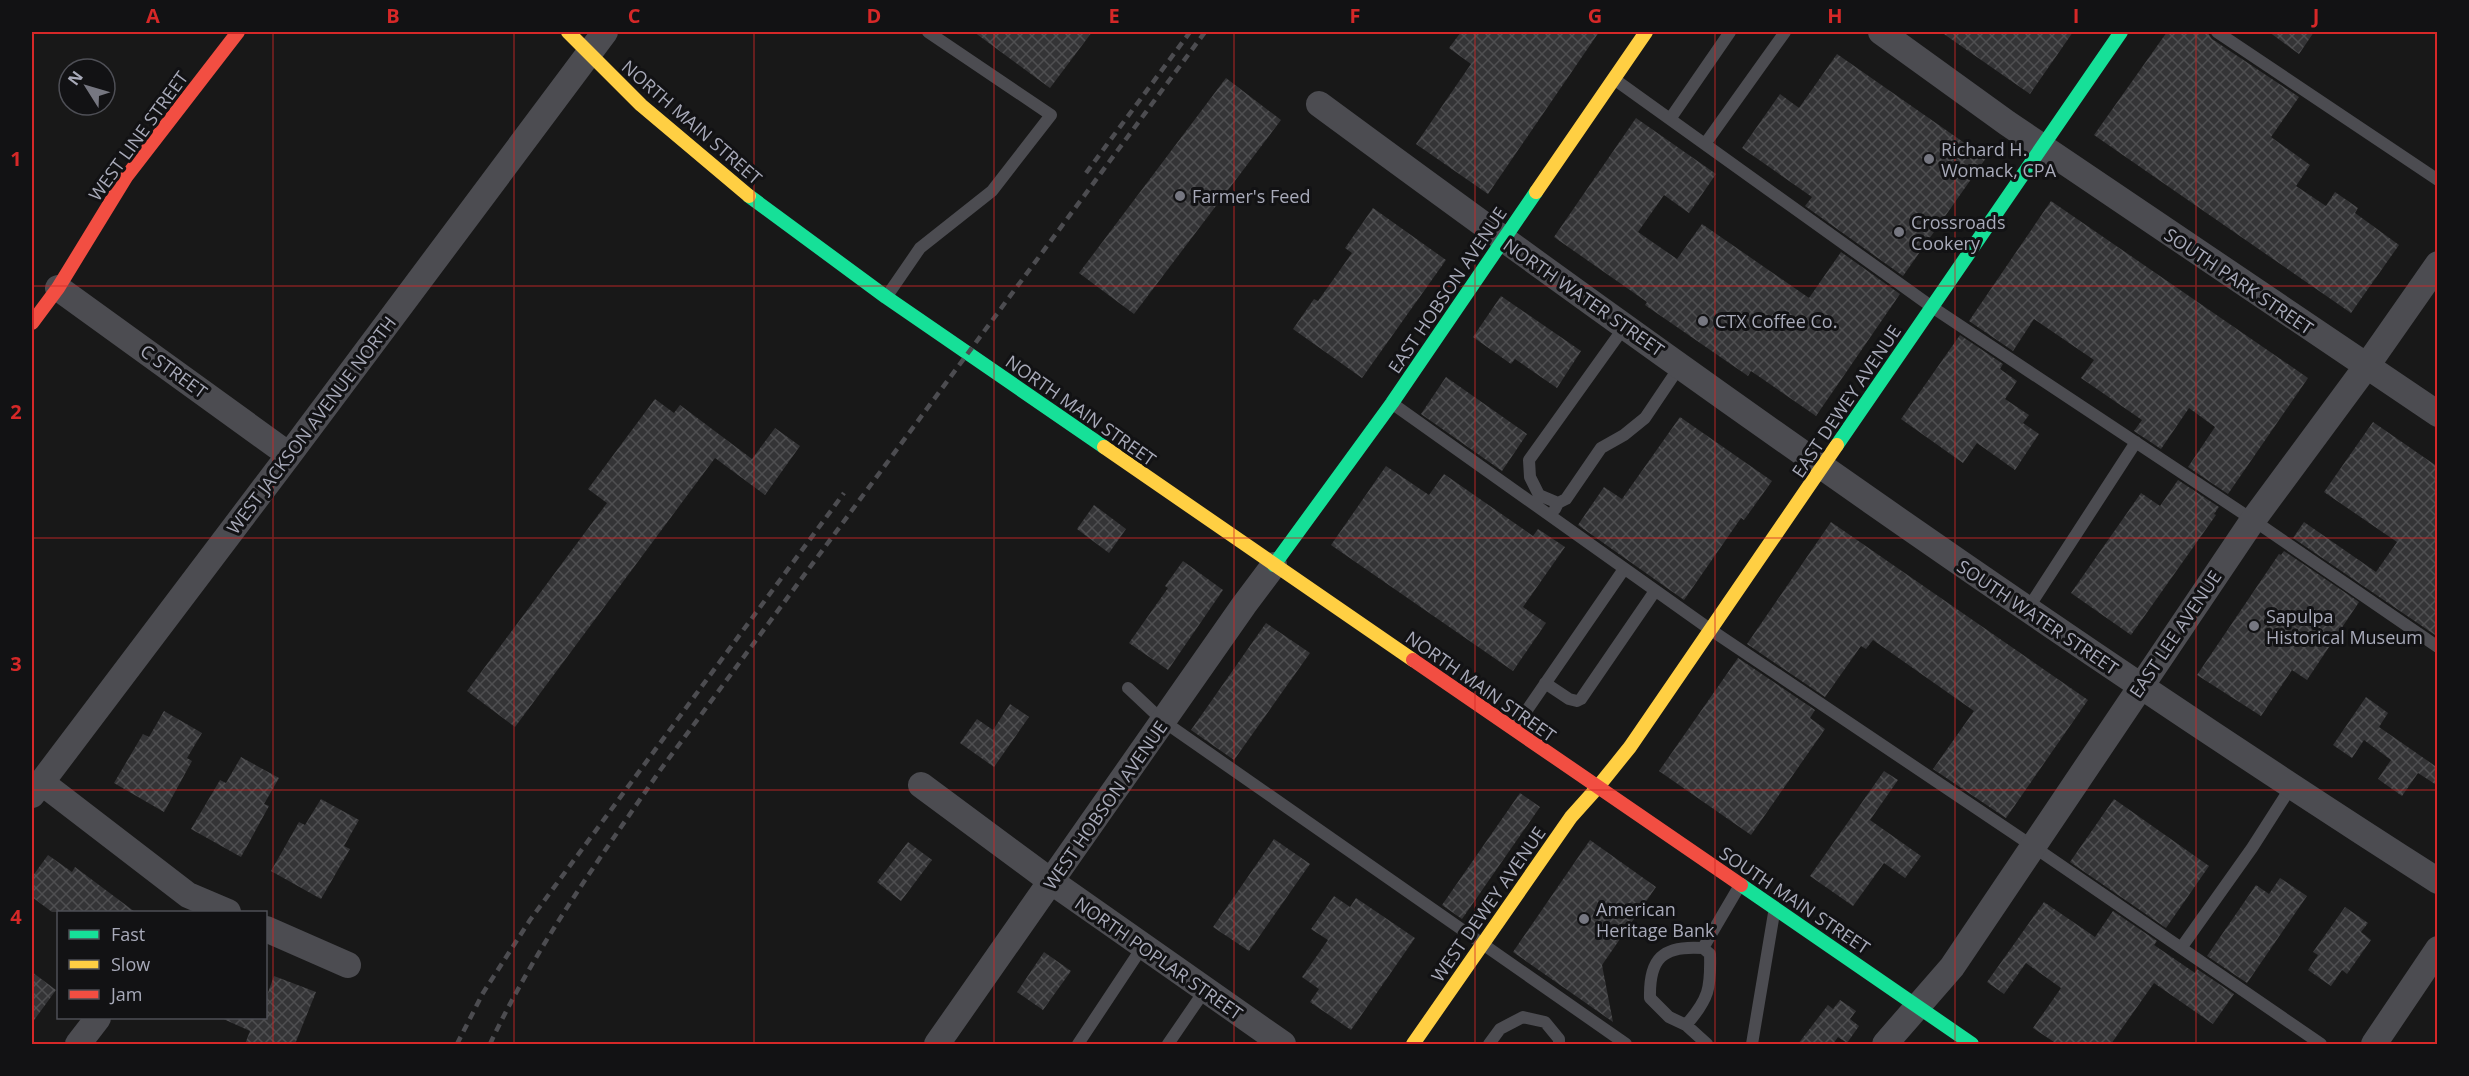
<svg xmlns="http://www.w3.org/2000/svg" width="2469" height="1076" font-family="'Open Sans',sans-serif">
<defs>
<pattern id="building-cross-hatch" width="8" height="8" patternUnits="userSpaceOnUse" patternTransform="scale(1.5)"><rect width="8" height="8" fill="#343436"/><path d="M0 0l8 8M0 8l8-8" fill="none" stroke="#4f4f51"/></pattern>
</defs>
<rect width="100%" height="100%" fill="#181818"/>
<!-- building -->
<path fill="url(#building-cross-hatch)" d="M974,32H1092L1050,88Z
M1461,32H1599L1488,194L1416,144L1471,64L1449,48Z
M1941,32H2073L2030,94Z
M2167,32H2207L2212,39L2299,97L2271,137L2310,165L2296,186L2326,206L2335,192L2358,208L2355,213L2399,245L2351,313L2094,135Z
M2269,32H2314L2299,54Z
M1837,54L1986,158L1903,276L1805,206L1812,197L1742,148L1780,94L1799,108Z
M1226,78L1281,120L1134,314L1079,273Z
M1636,118L1716,174L1689,213L1664,195L1638,232L1677,259L1702,224L1809,298L1841,252L1900,294L1816,416L1751,371L1748,376L1645,305L1647,302L1554,237Z
M2051,201L2308,378L2228,494L2188,467L2215,427L2189,408L2161,449L2134,431L2142,420L2081,378L2094,360L2034,319L2013,351L1969,321Z
M1373,208L1446,260L1362,378L1293,329L1314,299L1318,301L1352,253L1345,248Z
M1501,296L1581,351L1557,388L1515,359L1511,364L1473,337Z
M1960,335L2003,364L2000,369L2017,381L2005,399L2029,415L2023,423L2039,434L2015,470L1977,443L1963,463L1901,419Z
M1446,377L1527,434L1502,471L1421,414Z
M655,399L674,413L680,405L752,459L775,428L800,446L765,495L715,458L515,727L467,691L607,503L588,489Z
M1680,417L1772,481L1744,520L1741,518L1684,600L1578,525L1604,487L1622,499Z
M2373,422L2438,467V637L2293,538L2304,522L2376,572L2397,542L2324,492Z
M1386,466L1429,495L1444,474L1533,536L1538,529L1565,547L1523,607L1546,623L1513,671L1331,545Z
M2178,480L2219,507L2214,514L2216,515L2131,635L2071,593L2141,493L2160,506Z
M1094,505L1126,529L1109,553L1077,529Z
M1831,522L2088,700L2006,818L1933,769L1974,711L1873,640L1866,649L1861,646L1825,697L1747,644Z
M2284,551L2359,602L2307,680L2292,670L2261,716L2197,675L2279,554L2281,555Z
M1183,561L1223,590L1168,670L1129,643L1168,588L1165,586Z
M1266,623L1310,653L1234,760L1191,730Z
M1738,658L1815,710L1810,718L1825,729L1751,835L1659,771Z
M2366,697L2388,713L2379,727L2438,768V786L2418,773L2402,796L2378,779L2391,760L2364,740L2352,758L2333,745Z
M1010,704L1029,717L994,767L960,743L977,719L993,730Z
M164,711L202,733L187,758L192,761L164,812L114,783L143,734L149,737Z
M241,757L279,778L264,804L269,806L241,857L191,829L220,780L226,783Z
M1884,771L1898,780L1870,820L1921,856L1905,878L1884,863L1853,906L1810,876Z
M1520,793L1540,807L1462,919L1442,905Z
M321,799L359,820L344,846L350,849L321,899L271,871L299,822L305,825Z
M2114,799L2209,866L2166,928L2070,862Z
M1274,839L1310,864L1249,951L1213,927Z
M1590,840L1656,887L1602,965L1613,1022L1513,952Z
M908,842L932,860L901,901L877,882Z
M48,855L72,872L75,867L135,912H52L32,897V877Z
M2280,878L2307,896L2247,983L2207,956L2256,885L2269,894Z
M1334,896L1350,907L1356,898L1415,938L1351,1030L1310,1002L1319,989L1302,977L1328,940L1311,929Z
M2044,902L2095,937L2113,911L2157,941L2154,945L2195,973L2197,969L2234,994L2213,1024L2154,983L2111,1044H2057L2033,1028L2061,988L2026,963L2004,994L1987,982Z
M2345,907L2368,923L2361,932L2371,940L2347,974L2342,970L2331,986L2308,970L2318,955L2313,952Z
M1044,952L1071,971L1043,1010L1017,992Z
M32,972L56,990L32,1023Z
M274,976L316,992L295,1044H245L250,1031L219,1017H266V998Z
M1840,1000L1856,1011L1850,1019L1859,1026L1847,1043L1838,1037L1833,1044H1798L1828,1005L1833,1009Z"/>
<g fill="none" stroke-linecap="round" stroke-linejoin="round">
<!-- lane -->
<path stroke="#4c4c51" stroke-width="12" d="M2217,32L2438,180
M1614,79L1932,307L2253,520L2438,647
M1670,119L1730,32
M1705,144L1785,32
M887,296L920,248L992,191L1051,115L928,32
M1393,404L1711,630L2034,847L2321,1044
M1558,503L1539,495L1530,477L1529,460L1625,326
M1555,509L1558,503L1566,499L1601,448L1624,435L1645,418L1680,366
M2027,610L2136,442
M1545,683L1569,699L1577,701L1581,699L1655,591
M1128,688L1163,721L1626,1044
M1514,729L1624,569
M2181,948L2252,848L2291,787
M1686,1025C1709,999 1711,988 1710,954L1703,948
M1078,1044L1143,946
M1168,1044L1205,990
M1489,1044L1500,1029L1523,1017L1545,1022L1559,1039V1044
M1707,1044L1686,1025L1669,1017L1650,998C1649,959 1662,945 1703,948L1740,885
M1752,1044L1774,913"/>
<!-- street -->
<path stroke="#4c4c51" stroke-width="26" d="M1881,32L2007,123L2438,414
M1319,104C1684,373 2055,636 2438,881
M58,288L289,455
M41,782L188,895L228,912
M921,785L1052,882L1283,1044
M32,795L289,455L605,32
M266,929L348,965
M78,1044L98,1018
M937,1044L1244,605L1274,565
M1885,1044L1952,967L2253,520L2366,367L2438,264
M2374,1044L2438,949"/>
<!-- fast -->
<path stroke="#16e098" stroke-width="14" d="M749,196L886,297L1104,447
M1837,445L2121,32
M1274,565L1392,403L1536,192
M1741,885L1972,1044"/>
<!-- slow -->
<path stroke="#ffcf43" stroke-width="14" d="M568,32L641,105L749,196
M1536,192L1646,32
M1104,447L1413,660
M1597,788L1630,747L1837,445
M1413,1044L1571,817L1597,788"/>
<!-- jam -->
<path stroke="#f24e42" stroke-width="14" d="M32,323L58,288L126,177L238,32
M1413,660L1741,885"/>
<!-- rail -->
<path stroke="#4c4c50" stroke-width="4.5" stroke-dasharray="8 6" stroke-linecap="butt" d="M1086,173L1190,32
M457,1044L483,993L530,920L844,493
M490,1044C536,946 600,858 661,769L1205,32"/>
</g>
<!-- grid -->
<path fill="none" stroke="#d62828" stroke-width="1.5" stroke-opacity="0.55" d="M273,32V1044M514,32V1044M754,32V1044M994,32V1044M1234,32V1044M1475,32V1044M1715,32V1044M1955,32V1044M2196,32V1044M32,286H2438M32,538H2438M32,790H2438"/>
<!-- markers -->
<g fill="#767781" stroke="#121214" stroke-width="2">
<circle cx="1929" cy="159" r="6"/>
<circle cx="1180" cy="196" r="6"/>
<circle cx="1899" cy="232" r="6"/>
<circle cx="1703" cy="321" r="6"/>
<circle cx="2254" cy="626" r="6"/>
<circle cx="1584" cy="919" r="6"/>
</g>
<g text-anchor="middle" dominant-baseline="central" stroke-width="6" stroke-linejoin="round" paint-order="stroke">
<!-- street labels -->
<g font-size="18" fill="#a8aab9" stroke="#121214">
<text transform="translate(692 122) rotate(41)">NORTH MAIN STREET</text>
<text transform="translate(138 136) rotate(-54)">WEST LINE STREET</text>
<text transform="translate(2239 281) rotate(34)">SOUTH PARK STREET</text>
<text transform="translate(1447 290) rotate(-56)">EAST HOBSON AVENUE</text>
<text transform="translate(1584 297) rotate(35)">NORTH WATER STREET</text>
<text transform="translate(174 371) rotate(36)">C STREET</text>
<text transform="translate(1846 401) rotate(-56)">EAST DEWEY AVENUE</text>
<text transform="translate(1081 410) rotate(35)">NORTH MAIN STREET</text>
<text transform="translate(311 425) rotate(-53)">WEST JACKSON AVENUE NORTH</text>
<text transform="translate(2038 617) rotate(34)">SOUTH WATER STREET</text>
<text transform="translate(2175 634) rotate(-56)">EAST LEE AVENUE</text>
<text transform="translate(1481 686) rotate(35)">NORTH MAIN STREET</text>
<text transform="translate(1105 805) rotate(-55)">WEST HOBSON AVENUE</text>
<text transform="translate(1795 900) rotate(34)">SOUTH MAIN STREET</text>
<text transform="translate(1488 904) rotate(-55)">WEST DEWEY AVENUE</text>
<text transform="translate(1159 958) rotate(35)">NORTH POPLAR STREET</text>
</g>
<!-- poi labels -->
<g font-size="18" fill="#a8aab9" stroke="#121214" text-anchor="start">
<text x="1941" y="149">Richard H.<tspan x="1941" dy="21">Womack, CPA</tspan></text>
<text x="1192" y="196">Farmer's Feed</text>
<text x="1911" y="222">Crossroads<tspan x="1911" dy="21">Cookery</tspan></text>
<text x="1715" y="321">CTX Coffee Co.</text>
<text x="2266" y="616">Sapulpa<tspan x="2266" dy="21">Historical Museum</tspan></text>
<text x="1596" y="909">American<tspan x="1596" dy="21">Heritage Bank</tspan></text>
</g>
</g>
<!-- border -->
<rect width="2469" height="1076" fill="none" stroke="#121214" stroke-width="66"/>
<!-- legend -->
<rect x="57" y="911" width="210" height="108" fill="#121214" stroke="#4e4f56" stroke-width="1.5"/>
<rect x="69" y="930" width="30" height="9" fill="#16e098" stroke="#4e4f56" stroke-width="1.5"/>
<text x="111" y="941" font-size="18" fill="#a8aab9">Fast</text>
<rect x="69" y="960" width="30" height="9" fill="#ffcf43" stroke="#4e4f56" stroke-width="1.5"/>
<text x="111" y="971" font-size="18" fill="#a8aab9">Slow</text>
<rect x="69" y="990" width="30" height="9" fill="#f24e42" stroke="#4e4f56" stroke-width="1.5"/>
<text x="111" y="1001" font-size="18" fill="#a8aab9">Jam</text>
<!-- north arrow -->
<g transform="translate(87 87) rotate(307)"><circle r="28" fill="#121214" stroke="#4e4f56" stroke-width="1.5"/>
<path d="M0-4.5L10 22L0 15L-10 22Z" fill="#767781"/>
<text y="-9" font-size="16" font-weight="bold" text-anchor="middle" fill="#a8aab9">N</text>
</g>
<rect x="33" y="33" width="2403" height="1010" fill="none" stroke="#d62828" stroke-width="2"/>
<g font-size="20" text-anchor="middle" font-weight="bold" fill="#d62828">
<text x="153" y="23">A</text>
<text x="393" y="23">B</text>
<text x="634" y="23">C</text>
<text x="874" y="23">D</text>
<text x="1114" y="23">E</text>
<text x="1355" y="23">F</text>
<text x="1595" y="23">G</text>
<text x="1835" y="23">H</text>
<text x="2076" y="23">I</text>
<text x="2316" y="23">J</text>
<text x="16" y="166">1</text>
<text x="16" y="419">2</text>
<text x="16" y="671">3</text>
<text x="16" y="924">4</text>
</g>
</svg>
